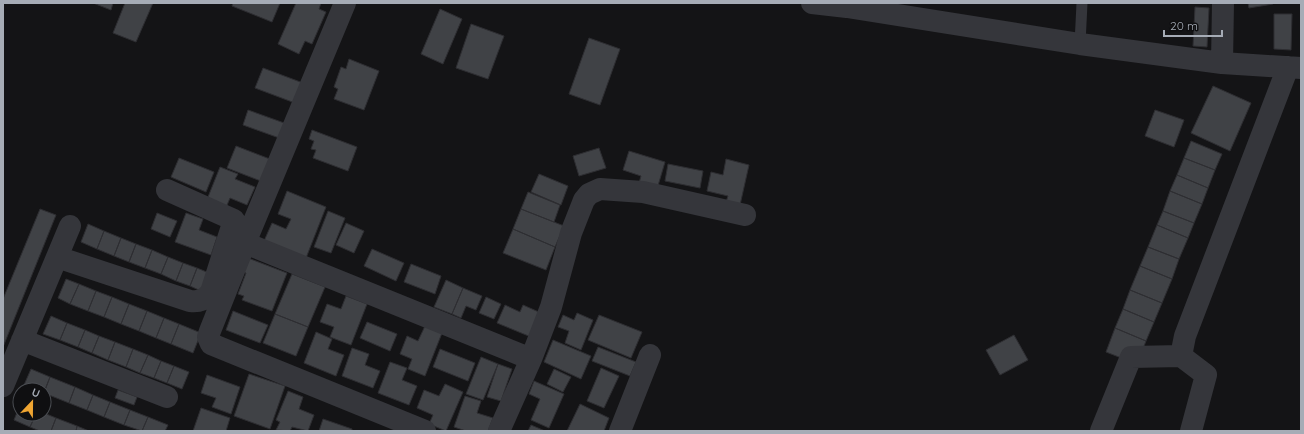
<svg xmlns="http://www.w3.org/2000/svg" width="1304" height="434" font-family="Quicksand,sans-serif">
<rect width="100%" height="100%" fill="#141416"/>
<!-- building -->
<path fill="#404246" stroke="#2e2e32" d="M93,3H113L111,10Z
M125,3H153L136,42L113,33Z
M233,3H280L272,22L232,6Z
M296,3H321L319,9L326,12L312,44L305,41L299,54L278,44Z
M1248,3H1273V4L1249,8Z
M1195,7L1209,8L1207,47L1193,46Z
M440,9L462,19L443,64L421,54Z
M1274,14H1292L1291,50L1274,49Z
M471,24L504,36L488,79L456,68Z
M589,38L620,49L600,105L569,94Z
M349,59L379,71L364,110L334,99L338,89L334,87L341,67L346,69Z
M263,68L303,83L295,103L255,88Z
M1213,86L1251,103L1230,151L1191,133Z
M248,110L287,124L282,139L243,125Z
M1155,110L1184,120L1174,147L1145,136Z
M312,130L357,147L348,171L313,158L316,150L311,149L314,141L309,139Z
M1191,141L1222,154L1215,170L1184,158Z
M236,146L275,161L266,183L227,168Z
M599,148L606,168L579,176L573,156Z
M629,151L665,162L657,189L639,183L641,176L623,170Z
M179,158L214,172L206,192L171,177Z
M1184,158L1215,170L1208,188L1177,175Z
M726,159L749,165L740,205L726,202L728,196L707,191L711,172L723,175Z
M668,164L703,171L700,188L665,181Z
M220,167L238,174L235,179L255,187L247,205L230,198L225,210L206,202Z
M539,174L568,186L561,205L531,192Z
M1177,175L1208,188L1202,204L1170,191Z
M287,191L326,207L306,258L264,241L272,223L286,229L291,219L278,214Z
M1170,191L1202,204L1194,223L1163,211Z
M528,192L560,205L554,222L521,209Z
M40,209L56,215L3,347V299Z
M521,209L564,226L555,247L513,229Z
M328,211L345,218L331,253L314,247Z
M1163,211L1194,223L1188,238L1157,225Z
M157,213L177,221L170,237L151,229Z
M186,213L203,219L199,230L217,237L211,255L175,242Z
M346,223L364,231L354,253L336,245Z
M88,224L104,231L97,249L81,242Z
M1157,225L1188,238L1179,259L1148,247Z
M513,229L555,247L546,270L503,253Z
M104,231L121,238L114,256L97,249Z
M121,238L136,244L129,262L114,256Z
M136,244L152,250L145,268L129,262Z
M1148,247L1179,259L1172,279L1140,266Z
M372,249L404,263L396,281L364,266Z
M152,250L168,257L161,274L145,268Z
M168,257L183,263L176,281L161,274Z
M248,258L287,273L272,311L242,300L244,296L238,294L246,273L243,272Z
M183,263L197,268L190,286L176,281Z
M411,264L441,276L435,294L404,282Z
M1140,266L1172,279L1162,303L1130,290Z
M197,268L209,273L201,291L190,286Z
M292,274L325,287L308,327L275,314Z
M66,279L79,284L70,304L58,298Z
M446,280L463,288L452,314L434,307Z
M79,284L96,291L88,311L70,304Z
M463,288L482,296L476,310L466,306L461,318L452,314Z
M1130,290L1162,303L1154,322L1123,309Z
M96,291L112,297L104,317L88,311Z
M346,296L367,304L351,345L330,337L334,327L320,322L327,304L341,309Z
M112,297L129,304L121,324L104,317Z
M486,297L501,304L494,319L479,313Z
M129,304L147,311L139,331L121,324Z
M505,305L520,312L523,305L541,313L531,337L497,323Z
M1123,309L1154,322L1146,341L1115,328Z
M147,311L164,318L156,338L139,331Z
M233,311L268,325L260,343L226,330Z
M577,313L593,320L581,350L565,343L569,331L558,327L563,315L574,320Z
M275,314L308,327L296,356L263,343Z
M599,315L642,332L631,358L588,340Z
M51,316L67,323L60,340L43,334Z
M164,318L179,324L171,344L156,338Z
M367,322L397,334L390,351L360,338Z
M67,323L85,330L78,347L60,340Z
M179,324L201,333L193,353L171,344Z
M425,326L442,333L425,376L408,369L412,359L400,354L407,336L418,341Z
M1115,328L1146,341L1137,364L1106,352Z
M85,330L99,336L92,353L78,347Z
M316,332L332,339L328,349L344,355L336,376L304,363Z
M1014,335L1028,360L1000,375L986,350Z
M99,336L115,342L108,360L92,353Z
M553,340L591,356L581,379L544,362Z
M115,342L133,349L126,367L108,360Z
M598,347L636,362L630,376L592,361Z
M352,348L369,354L365,365L380,371L373,388L342,376Z
M133,349L148,355L140,373L126,367Z
M440,349L475,363L468,381L433,367Z
M148,355L161,361L154,378L140,373Z
M481,357L498,364L483,400L466,394Z
M161,361L174,366L167,383L154,378Z
M390,362L407,368L402,380L417,386L409,405L378,393Z
M498,364L512,369L501,401L487,397Z
M174,366L189,372L182,389L167,383Z
M601,368L619,376L604,408L587,401Z
M31,369L50,377L44,392V390H37L24,385Z
M554,369L571,377L563,392L547,384Z
M249,374L285,386L270,429L234,416Z
M207,375L240,387L231,414L212,407L216,398L201,393Z
M50,377L75,387L69,403L44,393Z
M534,381L564,394L549,428L531,420L540,399L529,394Z
M445,384L463,392L446,431L429,424L433,415L417,408L424,390L439,396Z
M75,387L93,395L87,410L69,403Z
M118,390L137,397L134,405L115,398Z
M288,391L303,397L299,409L314,415L308,431L292,427L290,431L276,430L280,422L276,420Z
M93,395L110,402L104,417L87,410Z
M465,396L481,401L477,413L493,418L488,431H466L454,427Z
M110,402L130,410L124,425L104,417Z
M580,404L609,418L604,431H567Z
M20,405V414H36L30,427L14,420Z
M201,408L230,418L226,431H193Z
M130,410L148,417L142,431L124,425Z
M44,413L56,418L51,431H40L30,427L36,414Z
M148,417L168,425L165,431H142Z
M56,418L77,426L76,431H51Z
M323,419L352,429V431H319Z
M531,425L545,431H528Z
M77,426L89,431H76Z"/>
<g fill="none" stroke-linecap="round" stroke-linejoin="round">
<!-- lane -->
<path stroke="#35363b" stroke-width="11" d="M1080,44L1082,3"/>
<!-- street -->
<path stroke="#35363b" stroke-width="22" d="M345,3L245,243L531,359L499,431
M812,3L847,7L1080,44L1222,63L1301,68
M1222,63L1223,3
M245,243L210,331L208,337L211,344L425,431
M57,257L190,301C200,302 204,300 211,292L234,220L167,190
M22,340L167,397
M1181,356L1206,375L1191,431
M531,359L551,307L571,233L584,200L589,194L600,189L643,192L745,215
M3,386L70,226
M620,431L650,355
M1101,431L1131,357L1181,356L1185,336L1288,67"/>
</g>
<!-- border -->
<rect width="1304" height="434" fill="none" stroke="#a6acb6" stroke-width="8"/>
<!-- north arrow -->
<g transform="translate(32 402) rotate(22)"><circle r="19" fill="#0f0f11" stroke="#4b4e53"/>
<path d="M0-3L7 15L0 10L-7 15Z" fill="#efa532"/>
<text y="-6" font-size="11" font-weight="bold" text-anchor="middle" fill="#a6acb6">U</text>
</g>
<!-- scale -->
<path d="M1164 30v6h58v-6" fill="none" stroke="#a6acb6" stroke-width="2"/>
<text x="1170" y="30" font-size="12" fill="#a6acb6" stroke="#0f0f11" stroke-width="3" paint-order="stroke">20 m</text>
</svg>
